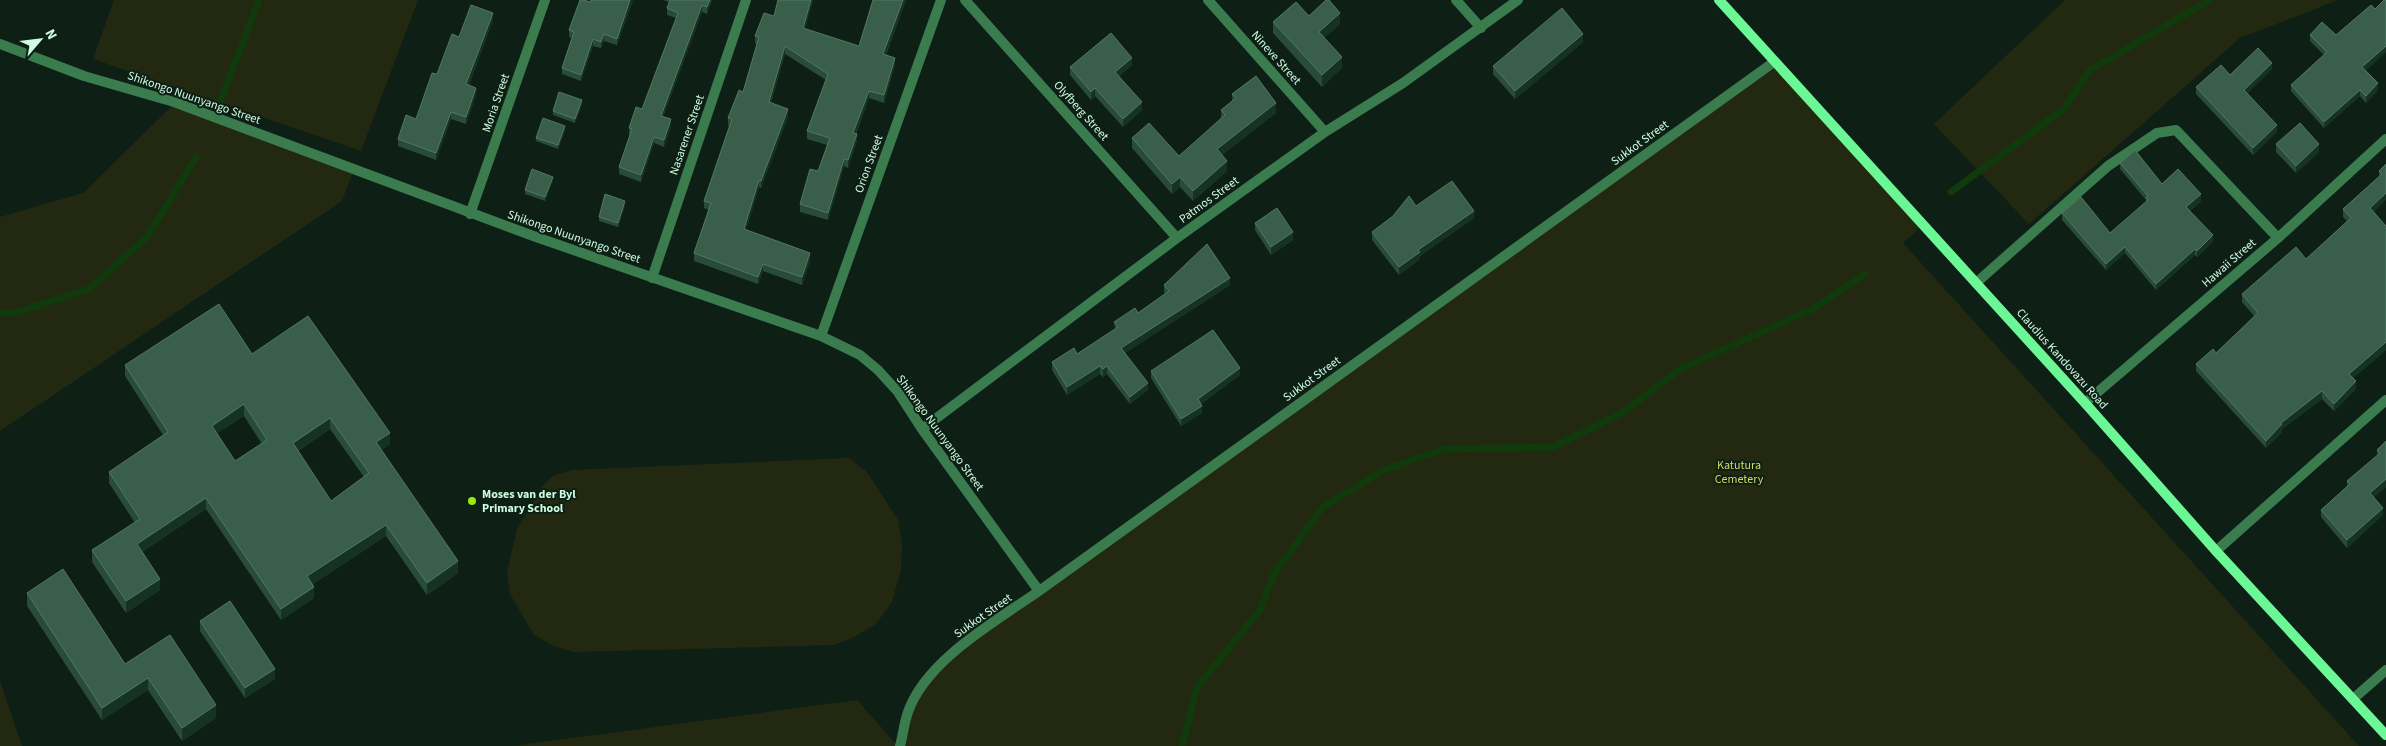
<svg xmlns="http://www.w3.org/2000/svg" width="2386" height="746" font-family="'Source Sans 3',sans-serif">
<rect width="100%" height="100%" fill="#0e1f15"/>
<!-- green -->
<path fill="#232911" d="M114,0H418L361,151L93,59Z
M2065,0H2338L2240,38L2029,224L1934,124Z
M1774,62L1923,225L1903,243L2359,746H900L908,711L946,659Z
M173,105L355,167L342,201L0,431V217L83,193Z
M849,458L867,472L898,520L902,545L901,570L892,602L876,624L854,637L834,645L574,652L554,646L534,635L510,594L507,572L517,529L542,486L554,475L572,470Z
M0,681L22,746H0Z
M857,700L898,746H512Z"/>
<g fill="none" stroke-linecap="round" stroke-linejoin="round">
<!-- stream -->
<path stroke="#103a0c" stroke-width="7" d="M220,102L259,0
M1951,192L2065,108L2090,70L2210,0
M0,313H15L89,289L148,236L197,156
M1182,746L1197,687L1260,610L1274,574L1323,507L1382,471L1444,449L1553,447L1622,413L1682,368L1813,309L1865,274"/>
<!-- street -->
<path stroke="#3b7c4f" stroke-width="10" d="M965,0L1177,238
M1208,0L1325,132
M1456,0L1481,28
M0,44L84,76L174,102L536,237L821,336L860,355L878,370L898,392L922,429L1039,591
M470,214L545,0
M652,278L746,0
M1976,283L2108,166L2157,133L2176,130L2278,238
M821,336L941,0
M2085,403L2278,238L2386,139
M922,429L1177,238L1325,132L1403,83L1518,0
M2216,551L2386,400
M2353,699L2386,670
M900,746C903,735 904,723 908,712C926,660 996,621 1039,591L1774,62"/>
<!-- secondary -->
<path stroke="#6bf795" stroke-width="10" d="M1719,0L2085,403L2216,551L2386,735"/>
</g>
<!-- wall -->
<path fill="#284c39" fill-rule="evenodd" d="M633,0L617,45L604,41L601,48L593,46L581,81L562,74V68L572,38L569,37V30L590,2Z
M663,0H712L707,14L702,12L663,117L671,126L664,147L654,143L641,182L619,174V167L630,134H629V128L642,109L676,18L667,15V8L669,2Z
M813,0L805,29L859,46L873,0H906L886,55L895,65L884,103L869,98L856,134L857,141L848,168L844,166L828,220L800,212V204L818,171L827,145L807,139V131L826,80L785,54L771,103L788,117L761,188L759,187L746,230L810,261L802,285L763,271L758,284L694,261V253L709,210L704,208V201L729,126L728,125V118L743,92L757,44L755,43V36L774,16Z
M2386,0V52L2365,71L2378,90L2366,103L2360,96L2324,128L2291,91V85L2324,55L2310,41V35H2336L2375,9Z
M1309,16L1340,24L1324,38L1342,68L1322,87L1273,33V22Z
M493,20L469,85L476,95L466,124L451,119L436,160L398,146V139L416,119L437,74L459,37Z
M1583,42L1515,99L1493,74V66Z
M1132,65L1119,76L1142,110L1123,127L1095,96L1091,100L1070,75V67Z
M2272,69L2247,93L2277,132L2253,155L2196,94V87L2230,75Z
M1232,94L1276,113L1222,155L1227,171L1193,201L1180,187L1172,194L1132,148V138L1179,156L1221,119V110L1232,101Z
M582,104L575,123L553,115V111Z
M565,130L558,149L536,141V138Z
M2276,144L2319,152L2296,173L2276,152Z
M2120,163L2162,184L2201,201L2190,211L2213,241L2197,257L2195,255L2156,290L2125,253L2106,270L2062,220V213L2110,233L2146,202V200L2120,169Z
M2386,164L2374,212L2386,226V350L2353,378L2356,389L2334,411L2322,399L2282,429V432L2266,448L2196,371V364L2216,353L2254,316L2242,302V294L2306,259L2347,221L2343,217V209L2379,177V171Z
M553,180L545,201L525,194V190Z
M625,205L618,227L599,221V217Z
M1416,206L1474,218L1420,256V259L1399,275L1372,240V232Z
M1255,223L1293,240L1271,255L1255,230Z
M1164,285H1230L1125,353L1148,390L1130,404L1107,374L1103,377L1100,374L1067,395L1052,370V362L1077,354L1115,329L1114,322L1138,313L1165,294L1164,292Z
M252,354L390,444L381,450L458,573L427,595L386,536L313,584L314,598L281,620L206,509L142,552L160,590L126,613L92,562V550L135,523L109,483V472L163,435L125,376V365ZM244,416L262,444L235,461L217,433ZM330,429L364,477L331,501L298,451Z
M1151,371L1240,375L1201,404L1202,413L1181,426L1151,378Z
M2386,441V487L2374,497L2383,515L2347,548L2321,517V510L2347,486V481L2377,456V450Z
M27,593L125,664L216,718L182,741L148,690L102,720L27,606Z
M200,621L275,679L245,698L200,631Z"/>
<!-- shaded-wall -->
<path fill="#163223" d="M630,0H633L617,45V39Z
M710,0H712L707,14V7Z
M811,0H813L803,35V28Z
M903,0H906L883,61V54Z
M702,5V12L661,122V116Z
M493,13V20L466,92V84Z
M1340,13V24L1319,43V32Z
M604,34V41L601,48V42Z
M1583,34V42L1515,99V91Z
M593,39V46L581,81V75Z
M785,46V54L769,109V102Z
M2386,46V52L2362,74V67Z
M1342,57V68L1322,87V75Z
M895,58V65L884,103V95Z
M1132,58V65L1115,79V72Z
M2272,63V69L2244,97V90Z
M2378,83V90L2366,103V96Z
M476,88V95L466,124V117Z
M1095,88V96L1091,100V92Z
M2360,90V96L2324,128V122Z
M869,91V98L853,140V133Z
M582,100V104L575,123V119Z
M1142,102V110L1123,127V119Z
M1276,103V113L1217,159V149Z
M788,109V117L761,188V181Z
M451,112V119L436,160V153Z
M671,119V126L664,147V140Z
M2277,125V132L2253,155V148Z
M565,126V130L558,149V145Z
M857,134V141L848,168V160Z
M654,137V143L641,182V175Z
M2319,144V152L2296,173V166Z
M844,159V166L828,220V213Z
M1227,161V171L1193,201V191Z
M553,177V180L545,201V197Z
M1180,177V187L1172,194V184Z
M759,180V187L744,237V229Z
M2386,193V200L2370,216V208Z
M2201,194V201L2186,214V207Z
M625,201V205L618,227V223Z
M1474,211V218L1420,256V259L1399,275V267L1418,250Z
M1293,232V240L1271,255V247Z
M2213,235V241L2197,257V251Z
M2125,247V253L2106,270V264Z
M2195,249V255L2156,290V284Z
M810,253V261L802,285V277Z
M763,264V271L758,284V277Z
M1230,278V285L1121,356V348Z
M2386,342V350L2349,382V374Z
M1100,366V374L1067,395V387Z
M1107,366V374L1103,377V369Z
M1240,368V375L1198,406V399Z
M2356,381V389L2334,411V404Z
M1148,383V390L1130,404V397Z
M2322,391V399L2282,429V432L2266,448V441L2281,423Z
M244,404V416L212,437V426Z
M1202,406V413L1181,426V419Z
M330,418V429L293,454V443Z
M390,433V444L376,454V442Z
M2386,479V487L2370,501V493Z
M206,498V509L137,555V544Z
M2383,508V515L2347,548V540Z
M386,525V536L307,588V576Z
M458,561V573L427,595V583Z
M160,579V590L126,613V601Z
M314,587V598L281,620V609Z
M275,669V679L245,698V688Z
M148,678V690L102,720V708Z
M216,705V718L182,741V728Z"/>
<!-- building -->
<path fill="#395f4b" stroke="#517862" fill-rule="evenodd" d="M580,0H584L590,2L591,0H630L617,39L604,34L601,42L593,39L581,75L562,68L574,32L569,30Z
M670,0H710L707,7L702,5L661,116L671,119L664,140L654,137L641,175L619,167L632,129L629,128L636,107L642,109L678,13L667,8Z
M778,0H811L803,28L859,46L873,0H903L883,54L895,58L884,95L869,91L853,133L857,134L848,160L844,159L828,213L800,204L810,169L818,171L830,138L807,131L828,74L785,46L769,102L788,109L761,181L759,180L744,229L810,253L802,277L763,264L758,277L694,253L711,203L704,201L732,119L728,118L739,90L743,92L759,37L755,36L764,13L774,16Z
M1326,0H1329L1340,13L1319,32L1342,57L1322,75L1273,22L1296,2L1309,16Z
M2384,0H2386V46L2362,67L2378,83L2366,96L2360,90L2324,122L2291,85L2327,52L2310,35L2322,22L2336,35L2371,5L2375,9Z
M471,5L493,13L466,84L476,88L466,117L451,112L436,153L398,139L406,115L416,119L432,73L437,74L452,34L459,37Z
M1562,8L1583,34L1515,91L1493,66Z
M1111,33L1132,58L1115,72L1142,102L1123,119L1095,88L1091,92L1070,67Z
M2258,48L2272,63L2244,90L2277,125L2253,148L2196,87L2221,65L2230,75Z
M1256,76L1276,103L1217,149L1227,161L1193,191L1180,177L1172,184L1132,138L1149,123L1179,156L1225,115L1221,110L1236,98L1232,94Z
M559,92L582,100L575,119L553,111Z
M543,118L565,126L558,145L536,138Z
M2300,123L2319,144L2296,166L2276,144Z
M2135,150L2162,184L2178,169L2201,194L2186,207L2213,235L2197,251L2195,249L2156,284L2125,247L2106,264L2062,213L2081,197L2110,233L2148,200L2146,198L2148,196L2120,163Z
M2386,164V193L2370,208L2386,226V342L2349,374L2356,381L2334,404L2322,391L2281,423L2282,424L2266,441L2196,364L2213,349L2216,353L2258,313L2242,294L2296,247L2306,259L2351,218L2343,209L2382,174L2379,171Z
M532,169L553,177L545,197L525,190Z
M1452,181L1474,211L1418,250L1420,252L1399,267L1372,232L1393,216L1409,196L1416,206Z
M605,194L625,201L618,223L599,217Z
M1277,208L1293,232L1271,247L1255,223Z
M1207,244L1230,278L1121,348L1148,383L1130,397L1107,366L1103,369L1100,366L1067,387L1052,362L1074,348L1077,354L1118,327L1114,322L1135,308L1138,313L1169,291L1164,285Z
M219,304L252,354L308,316L390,433L376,442L458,561L427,583L386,525L307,576L314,587L281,609L206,498L137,544L160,579L126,601L92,550L140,519L109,472L168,432L125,365ZM244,404L267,440L235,461L212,426ZM330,418L369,473L331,501L293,443Z
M1213,330L1240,368L1198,399L1202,406L1181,419L1151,371Z
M2386,441V479L2370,493L2383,508L2347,540L2321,510L2350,484L2347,481L2380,453L2377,450Z
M63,569L125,664L170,635L216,705L182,728L148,678L102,708L27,593Z
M230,601L275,669L245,688L200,621Z"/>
<!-- markers -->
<circle fill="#97ea0c" stroke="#0e1f15" stroke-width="2" cx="472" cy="501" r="5"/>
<g text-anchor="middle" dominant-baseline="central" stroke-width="4" stroke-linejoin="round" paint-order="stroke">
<!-- street labels -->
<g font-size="12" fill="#cefce0" stroke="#0e1f15">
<text transform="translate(1276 58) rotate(48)">Nineve Street</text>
<text transform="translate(194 98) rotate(19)">Shikongo Nuunyango Street</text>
<text transform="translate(496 103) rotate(-71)">Moria Street</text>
<text transform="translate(1081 111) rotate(48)">Olyfberg Street</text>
<text transform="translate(687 135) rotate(-71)">Nasarener Street</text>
<text transform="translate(1640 143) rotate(-36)">Sukkot Street</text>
<text transform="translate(869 164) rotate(-70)">Orion Street</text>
<text transform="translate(1209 200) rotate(-36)">Patmos Street</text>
<text transform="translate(574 237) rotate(19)">Shikongo Nuunyango Street</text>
<text transform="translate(2229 263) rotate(-41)">Hawaii Street</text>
<text transform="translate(2062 359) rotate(48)">Claudius Kandovazu Road</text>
<text transform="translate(1312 379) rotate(-36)">Sukkot Street</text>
<text transform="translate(940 433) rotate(54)">Shikongo Nuunyango Street</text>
<text transform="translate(983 616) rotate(-35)">Sukkot Street</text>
</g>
<!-- park labels -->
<g font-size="12" fill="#d5d85f" stroke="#0e1f15">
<text x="1739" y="465">Katutura<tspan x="1739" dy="14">Cemetery</tspan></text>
</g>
<!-- poi labels -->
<g font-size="12" font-weight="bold" fill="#cefce0" stroke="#0e1f15" text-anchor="start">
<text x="482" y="494">Moses van der Byl<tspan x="482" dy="14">Primary School</tspan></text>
</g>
</g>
<!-- north arrow -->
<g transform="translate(40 40) rotate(62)" stroke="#0e1f15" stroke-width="4" paint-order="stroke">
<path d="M0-4L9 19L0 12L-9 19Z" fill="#cefce0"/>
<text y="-8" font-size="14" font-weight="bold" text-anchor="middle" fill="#cefce0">N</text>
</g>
</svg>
